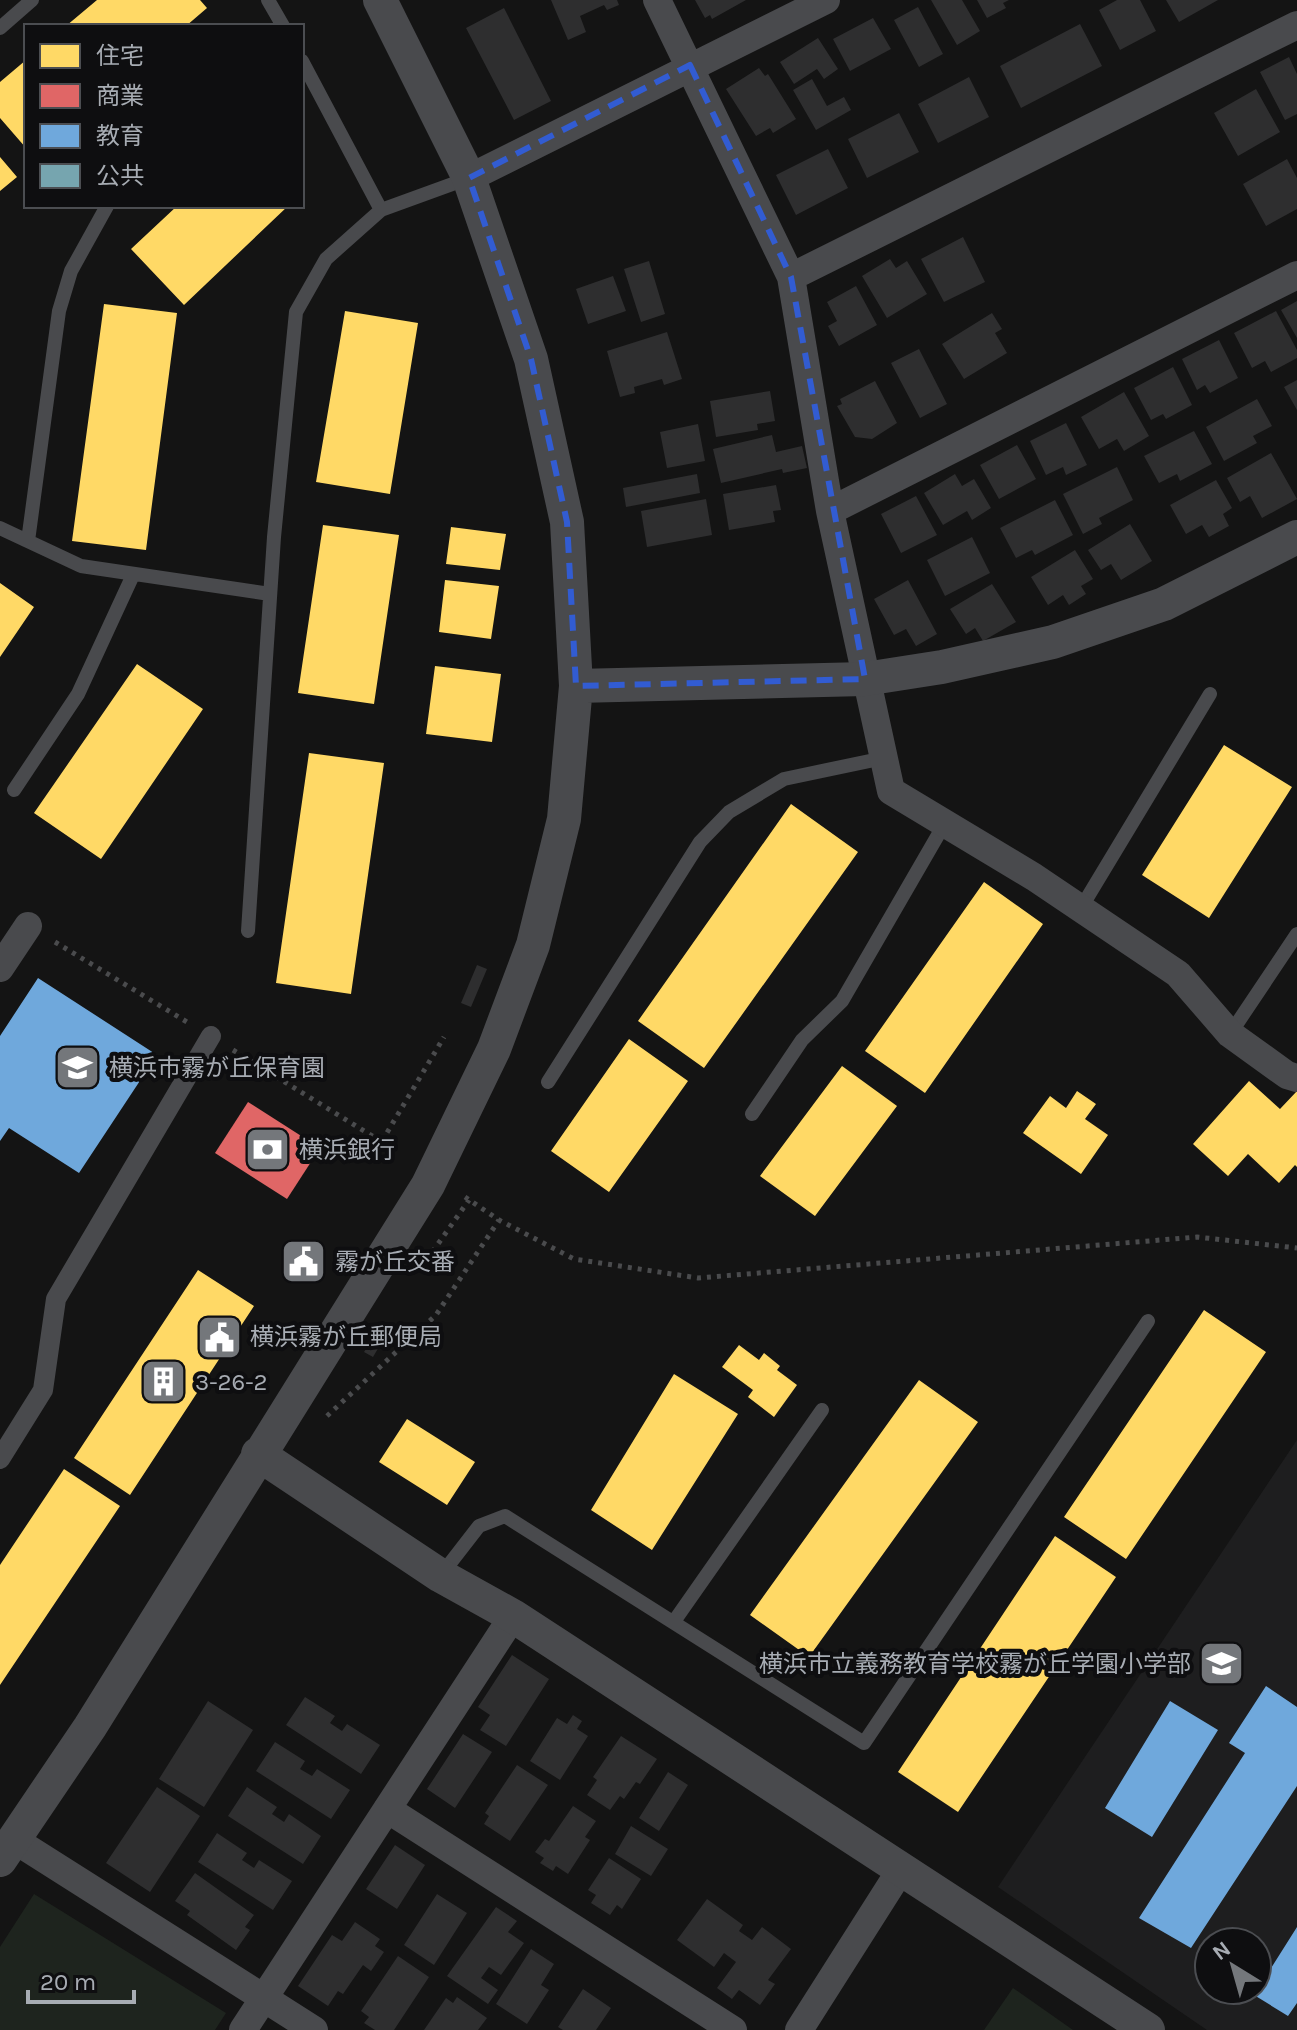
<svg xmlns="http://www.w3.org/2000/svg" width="1297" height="2030" font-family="Karla,'Noto Sans JP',sans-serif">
<rect width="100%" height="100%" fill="#141414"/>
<!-- built -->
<path fill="#1e1e1f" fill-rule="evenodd" d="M1297,1440V2030H1207L998,1887ZM1209,1942H1257V1990H1209Z"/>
<!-- green -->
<path fill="#1e241e" d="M34,1894L226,2013L215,2030H0V1947Z
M1013,1988L1073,2030H984Z"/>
<!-- homes -->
<path fill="#ffd966" d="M97,0H200L207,8L186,26H66Z
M26,60V148L0,118V82Z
M0,157L17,177L0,191Z
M177,206H288L184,305L131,249Z
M104,304L177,313L146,550L72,541Z
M345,311L418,323L390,494L316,482Z
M323,525L399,535L374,704L298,693Z
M451,527L506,534L500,570L446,564Z
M445,580L499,586L491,639L439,632Z
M0,583L34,607L0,657Z
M137,664L203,709L101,859L34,813Z
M435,666L501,674L492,742L426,734Z
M1224,745L1292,787L1209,918L1142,875Z
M309,753L384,763L351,994L276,983Z
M791,804L858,852L704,1068L638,1021Z
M984,882L1043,924L925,1093L865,1051Z
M629,1039L688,1081L609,1192L551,1151Z
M842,1066L897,1106L815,1216L760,1176Z
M1249,1081L1280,1109L1297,1091V1167L1295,1165L1279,1183L1248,1154L1228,1176L1193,1144Z
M1077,1091L1096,1104L1085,1119L1108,1135L1081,1174L1023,1133L1050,1096L1066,1108Z
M198,1270L254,1306L130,1495L74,1458Z
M1204,1310L1266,1352L1126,1559L1064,1517Z
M739,1345L759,1360L764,1353L780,1366L777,1370L797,1385L774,1417L748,1397L753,1390L722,1367Z
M674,1374L738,1414L652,1550L591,1510Z
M919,1380L978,1422L809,1657L750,1615Z
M407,1419L475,1462L447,1505L379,1462Z
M64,1469L120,1506L0,1685V1565Z
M1055,1536L1116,1577L958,1812L898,1772Z"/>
<!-- shops -->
<path fill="#e06666" d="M248,1102L320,1148L287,1199L215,1153Z"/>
<!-- schools -->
<path fill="#6fa8dc" d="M38,978L157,1055L79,1173L9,1128L0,1141V1036Z
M1266,1686L1297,1707V1786L1191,1948L1139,1918L1245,1753L1229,1743Z
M1170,1701L1218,1730L1152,1837L1105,1808Z
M1297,1927V2003L1288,2016L1254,1995Z"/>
<!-- public -->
<path fill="#76a5af" d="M300,1245L320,1257L307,1279L287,1267Z"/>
<!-- building -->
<path fill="#2e2e2f" d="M551,0H617L619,5L607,10L604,5L580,16L586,32L568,40Z
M695,0H746L712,19L710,15L705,18Z
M931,0H962L980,31L957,45Z
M977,0H1009L1003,3L1006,8L987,18Z
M1117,0H1140L1156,31L1120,50L1099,10Z
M1166,0H1218L1179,22Z
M918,7L943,54L919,67L894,20Z
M504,8L551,101L514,120L466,28Z
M873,18L891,49L850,71L833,39Z
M1080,24L1102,66L1021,108L1000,66Z
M818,38L838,69L824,79L817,69L794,84L780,62Z
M1289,57L1297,74V114L1285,120L1260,72Z
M759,68L765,76L768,74L796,119L773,133L770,128L756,136L726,89Z
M969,77L989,117L938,143L918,104Z
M812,79L827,106L844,97L851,110L816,130L793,90Z
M1256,89L1280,132L1238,156L1214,113Z
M899,113L919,152L867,178L848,139Z
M828,149L848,188L796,215L776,175Z
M1287,159L1297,178V209L1266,226L1243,184Z
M963,237L985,282L944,302L921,259Z
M890,259L896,268L907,261L927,294L887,318L862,276Z
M649,261L665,314L641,322L624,269Z
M613,276L626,311L588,324L576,289Z
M856,286L877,325L839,346L828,326L837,321L827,302Z
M1297,301V338L1281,310Z
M1276,311L1297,350V358L1271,372L1265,361L1252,368L1234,333Z
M992,313L1002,329L995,333L1007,353L964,379L942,344Z
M667,332L682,379L664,385L662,379L634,387L635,393L620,397L607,351Z
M1219,340L1238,378L1210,393L1205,385L1197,390L1182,359Z
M919,349L947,404L920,418L891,363Z
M1173,367L1192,405L1166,419L1163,414L1151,420L1134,388Z
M1297,380V410L1284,387Z
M875,381L897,423L872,439L855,437L837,406L842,404L840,399Z
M770,391L775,421L757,424L758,430L716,437L710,401Z
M1124,392L1149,436L1124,451L1117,439L1099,449L1081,417Z
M1257,399L1272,426L1253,436L1257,443L1224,461L1206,427Z
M1066,423L1087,465L1066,475L1063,467L1046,475L1030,441Z
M698,424L705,461L667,468L660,432Z
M1194,431L1212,464L1180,481L1177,474L1159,483L1144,456Z
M772,435L776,452L802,446L807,468L783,473L782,469L721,483L713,449Z
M1017,445L1036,479L999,499L980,465Z
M1271,453L1297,499L1262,518L1250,496L1240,502L1227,478Z
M1117,467L1133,500L1099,518L1102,524L1083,534L1063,494Z
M697,474L700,493L626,507L623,488Z
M955,474L962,486L974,479L991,508L972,520L967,511L943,525L924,493Z
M1216,480L1232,508L1223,514L1229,526L1209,537L1202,525L1186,534L1170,505Z
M776,485L781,510L773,511L775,522L729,530L723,494Z
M916,496L937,535L901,553L881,514Z
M706,499L712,535L647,547L641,511Z
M1055,500L1073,535L1035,555L1032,550L1016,558L1000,528Z
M1130,524L1152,561L1121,580L1111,564L1101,570L1088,550Z
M972,537L990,573L945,596L927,560Z
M1075,550L1093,579L1081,586L1086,594L1069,605L1063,595L1048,605L1031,577Z
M908,580L937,634L916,646L906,629L894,635L874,599Z
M992,584L1016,622L983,641L975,628L966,634L950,609Z
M477,965L487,969L471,1007L461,1003Z
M381,1325L389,1330L373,1357L364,1352Z
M512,1655L549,1679L506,1746L480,1730L490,1715L478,1707Z
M305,1697L335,1716L330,1723L342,1731L347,1724L380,1745L361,1774L286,1725Z
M208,1701L253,1730L204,1807L159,1779Z
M573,1715L582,1721L577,1729L588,1736L560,1780L530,1761L557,1718L567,1724Z
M463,1734L492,1752L455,1808L427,1789Z
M621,1736L657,1759L640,1784L636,1782L624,1799L620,1796L610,1810L587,1795L597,1780L593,1777Z
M275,1742L305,1761L300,1769L312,1776L317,1769L350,1790L331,1819L256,1771Z
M517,1765L548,1785L510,1841L484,1824L489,1816L485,1813Z
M668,1772L688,1785L659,1831L639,1818Z
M157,1787L200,1816L150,1892L106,1863Z
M247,1787L277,1807L272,1814L284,1822L289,1814L321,1836L303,1864L228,1816Z
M573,1806L596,1821L585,1837L590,1840L568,1874L556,1866L553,1871L540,1863L544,1858L535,1852L545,1839L549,1841Z
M631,1826L668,1849L651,1876L615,1854Z
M217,1833L247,1853L242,1860L254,1868L259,1860L292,1881L273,1910L198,1862Z
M395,1845L425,1865L397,1909L366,1889Z
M609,1858L641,1879L622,1909L617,1905L610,1915L591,1903L596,1895L588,1890Z
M195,1873L254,1915L245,1927L250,1930L236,1950L187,1915L190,1911L175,1901Z
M437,1894L467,1913L434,1965L404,1945Z
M707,1899L743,1925L739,1931L752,1940L762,1927L791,1949L768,1980L775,1984L760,2005L739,1990L732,1999L717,1988L736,1962L724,1953L714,1967L677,1940Z
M496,1907L517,1921L508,1932L524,1943L501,1975L489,1967L481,1978L498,1990L488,2004L447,1976Z
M355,1922L380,1939L375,1946L384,1952L371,1971L363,1965L343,1994L338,1991L328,2006L298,1986L332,1935L342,1941Z
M531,1949L554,1964L541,1985L549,1990L527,2024L496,2004Z
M398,1956L429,1977L394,2030H375L364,2023L369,2017L361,2011Z
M583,1989L611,2008L596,2030H563L558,2027Z
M457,1997L487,2018L478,2030H424L446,1998L453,2003Z"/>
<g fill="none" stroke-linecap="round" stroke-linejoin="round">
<!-- path -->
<path stroke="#4a4b4d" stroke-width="5" stroke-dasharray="4 6" stroke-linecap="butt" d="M55,942L187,1022
M233,1050L395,1150
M382,1141L444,1037
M465,1197L499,1220L574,1259L698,1278L1197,1237L1297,1248
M421,1268L469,1200
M327,1416L436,1315L499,1220"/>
<!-- service -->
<path stroke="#494a4d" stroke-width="14" d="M268,0L283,26
M0,28L32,0
M302,61L381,210
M0,528L81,566L270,594
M28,541L59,311L71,271L107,206
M14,790L78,694L133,575
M1081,908L1210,694
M248,931L274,537L296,312L326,259L381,210L469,178
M1230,1034L1297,934
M548,1082L700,842L729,812L784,779L884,758
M752,1114L802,1040L842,1001L945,823
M441,1575L479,1526L505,1516L864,1743L1148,1321
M675,1620L822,1410"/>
<!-- pedestrian -->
<path stroke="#494a4d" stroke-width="20" d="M0,1459L43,1390L56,1299L211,1036"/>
<!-- minor -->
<path stroke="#494a4d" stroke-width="28" d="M657,0L791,277L830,511L891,791L1034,877L1178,974L1230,1034L1287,1075L1297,1078
M469,178L826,0
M791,277L1297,25
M830,511L1297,275
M0,968L28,926
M387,1809L733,2030
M13,1839L314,2030
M243,2030L513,1616
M799,2030L900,1871"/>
<!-- tertiary -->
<path stroke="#494a4d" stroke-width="34" d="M576,686L865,679L942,667L1053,642L1164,604L1297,537
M258,1454L441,1576L513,1616L1148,2030
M0,1860L90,1727L428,1185L494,1049L533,945L564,819L576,686L567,522L531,359L469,178L380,0"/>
</g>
<!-- marked area -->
<path fill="none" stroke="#325cd2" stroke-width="6" stroke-dasharray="16 10" stroke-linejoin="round" d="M690,65L791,277L865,679L576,686L567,522L531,359L469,178Z"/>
<!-- icons -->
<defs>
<symbol id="school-square" viewBox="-11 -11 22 22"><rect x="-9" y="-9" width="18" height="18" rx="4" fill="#74777b" stroke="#0e0e10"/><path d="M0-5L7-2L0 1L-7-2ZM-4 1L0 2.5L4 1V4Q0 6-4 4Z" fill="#fff"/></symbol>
<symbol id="bank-square" viewBox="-11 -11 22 22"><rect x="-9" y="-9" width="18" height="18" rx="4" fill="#74777b" stroke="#0e0e10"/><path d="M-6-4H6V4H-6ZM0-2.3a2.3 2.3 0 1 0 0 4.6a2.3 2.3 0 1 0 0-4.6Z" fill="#fff"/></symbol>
<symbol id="civic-square" viewBox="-11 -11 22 22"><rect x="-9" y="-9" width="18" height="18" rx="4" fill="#74777b" stroke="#0e0e10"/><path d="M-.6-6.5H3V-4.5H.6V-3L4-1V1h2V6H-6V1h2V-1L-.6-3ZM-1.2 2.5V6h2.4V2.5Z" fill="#fff"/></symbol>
<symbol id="building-square" viewBox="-11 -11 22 22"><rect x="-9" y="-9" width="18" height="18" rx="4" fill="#74777b" stroke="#0e0e10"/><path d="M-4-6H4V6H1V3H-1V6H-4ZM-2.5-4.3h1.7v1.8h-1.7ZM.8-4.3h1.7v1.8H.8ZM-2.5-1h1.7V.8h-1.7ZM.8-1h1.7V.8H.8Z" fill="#fff"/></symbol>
</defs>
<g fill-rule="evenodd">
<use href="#school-square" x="52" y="1042" width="51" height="51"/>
<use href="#bank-square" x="242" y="1124" width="51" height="51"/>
<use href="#civic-square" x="278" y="1236" width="51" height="51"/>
<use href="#civic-square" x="194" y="1312" width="51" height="51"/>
<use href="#building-square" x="138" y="1356" width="51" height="51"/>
<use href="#school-square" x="1196" y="1638" width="51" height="51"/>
</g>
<g text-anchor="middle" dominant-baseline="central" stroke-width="8" stroke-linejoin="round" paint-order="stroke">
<!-- poi labels -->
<g font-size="24" fill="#a7acb3" stroke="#0e0e10" text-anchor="start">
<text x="109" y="1068">横浜市霧が丘保育園</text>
<text x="299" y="1150">横浜銀行</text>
<text x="335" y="1262">霧が丘交番</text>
<text x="250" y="1337">横浜霧が丘郵便局</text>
<text x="195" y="1382">3-26-2</text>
<text x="1191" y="1664" text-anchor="end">横浜市立義務教育学校霧が丘学園小学部</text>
</g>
</g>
<!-- legend -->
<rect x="24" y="24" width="280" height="184" fill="#0e0e10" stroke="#4b4d51" stroke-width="2"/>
<rect x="40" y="44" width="40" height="24" fill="#ffd966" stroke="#4b4d51" stroke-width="2"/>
<text x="96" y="64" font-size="24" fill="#a7acb3">住宅</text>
<rect x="40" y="84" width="40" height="24" fill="#e06666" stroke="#4b4d51" stroke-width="2"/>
<text x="96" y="104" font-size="24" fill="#a7acb3">商業</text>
<rect x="40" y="124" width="40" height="24" fill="#6fa8dc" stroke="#4b4d51" stroke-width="2"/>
<text x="96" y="144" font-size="24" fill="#a7acb3">教育</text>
<rect x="40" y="164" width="40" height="24" fill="#76a5af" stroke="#4b4d51" stroke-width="2"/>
<text x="96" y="184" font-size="24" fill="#a7acb3">公共</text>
<!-- north arrow -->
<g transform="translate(1233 1966) rotate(323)"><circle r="38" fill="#0e0e10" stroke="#4b4d51" stroke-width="2"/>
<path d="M0-6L14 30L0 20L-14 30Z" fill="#74777b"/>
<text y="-12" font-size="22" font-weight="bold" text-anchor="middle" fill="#a7acb3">N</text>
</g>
<!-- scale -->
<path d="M28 1990v12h106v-12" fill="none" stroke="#a7acb3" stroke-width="4"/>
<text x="40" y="1990" font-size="24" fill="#a7acb3" stroke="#0e0e10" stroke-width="6" paint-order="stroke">20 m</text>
</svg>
